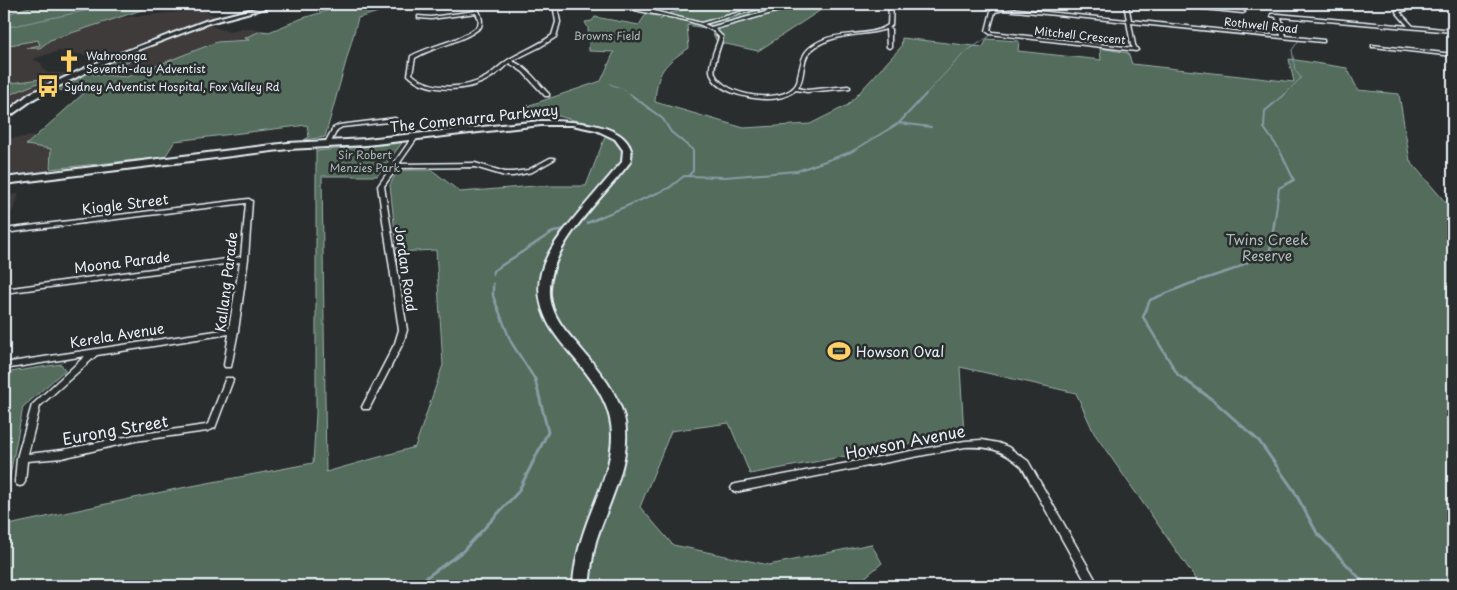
<svg xmlns="http://www.w3.org/2000/svg" width="1457" height="590" font-family="'Playpen Sans',sans-serif">
<rect width="100%" height="100%" fill="#2a2d2e"/>
<filter id="ink" filterUnits="userSpaceOnUse"><feTurbulence type="fractalNoise" baseFrequency=".02" numOctaves="2"/><feDisplacementMap in="SourceGraphic" scale="10" xChannelSelector="R" yChannelSelector="G"/><feConvolveMatrix kernelMatrix="1 2 1 2 8 2 1 2 1" color-interpolation-filters="sRGB"/></filter>
<g filter="url(#ink)">
<!-- built -->
<path fill="#3f3b3b" d="M202,10L217,16H223L200,22L104,58L58,51L33,59L41,63L45,71L49,73H73L21,97L4,111V44L67,28L117,18Z
M205,24L230,32L241,28L271,31L253,39L216,42L164,64L127,76L84,73L114,60Z
M35,136L27,145L51,149L48,171L4,176V139Z
M4,185H8L9,195L19,194L15,206L4,224Z"/>
<!-- green -->
<path fill="#526c5b" stroke="#9daeaa" d="M39,4H160L50,40L40,48H26L40,45L38,40L4,46V15Z
M350,4H405L358,18L325,137L304,140L309,137L307,125L175,141L165,157L50,169L51,149L26,145L84,93L50,89C65,82 120,50 132,60C118,66 107,65 93,74L127,77L217,42L249,40L244,38L261,31L269,32L303,18Z
M707,4H830L758,51L717,42L711,29L687,25L689,48C664,64 657,71 655,102L744,128L810,124L848,105L901,47L902,38L983,47L987,39L1019,41L1018,51L1101,60L1100,48L1128,53L1132,64L1294,82L1289,59L1347,68L1358,90L1399,94L1410,161L1453,211V586H1201L1094,433L1076,393L960,367L964,434L750,474L729,423L671,431L640,507L673,545L769,565L871,544L882,563L855,586H4V526L176,489L313,463L316,414V151L402,143L377,176H322L326,472L415,447L443,365L436,250L397,252L390,185L396,173L404,170H432L460,192L535,186H586L608,129L524,107L601,81L614,52L589,51L588,28L585,22L592,21L595,17L639,25L646,14L662,17L660,20L670,13L694,8L693,5Z
M41,79L45,80L4,97V84Z
M61,364L65,370L23,407L4,507V373Z"/>
<g fill="none" stroke-linecap="round" stroke-linejoin="round">
<!-- stream-far3 -->
<path stroke="#899ca5" stroke-width="1" d="M4,28L117,4
M610,84L623,89L632,96
M924,96L964,53L990,36
M1283,96L1301,78L1295,70L1292,50L1299,40"/>
<!-- stream-far2 -->
<path stroke="#899ca5" stroke-width="2" d="M630,94L663,119L671,132L693,150V171L689,175
M899,123L931,127
M596,219L669,188L684,176L725,177L797,171L851,152L899,123L926,94
M1275,219L1279,188L1294,180L1279,149L1264,128L1265,111L1285,94"/>
<!-- stream-far1 -->
<path stroke="#899ca5" stroke-width="2.5" d="M587,223L599,218
M493,275V271L551,233L567,228
M493,284V296L511,342L536,381
M1186,381L1178,375L1143,317L1150,300L1189,284L1235,269L1270,250L1275,218"/>
<!-- stream -->
<path stroke="#899ca5" stroke-width="3" d="M1184,379L1214,401L1259,441L1293,489L1317,533L1367,586
M414,586L462,552L518,492L548,432L535,379"/>
<defs>
<path id="street" d="M472,4H476C479,12 484,18 481,27C462,43 437,45 415,58L412,74C430,91 466,89 486,77C495,71 502,63 511,58C525,50 539,45 552,35L556,22L554,10L569,4H574L558,11L560,22L556,37L540,47L512,61C528,67 537,82 549,94V96H545L523,72L509,63C503,68 497,74 490,78C469,92 427,94 408,75L411,56C433,44 459,42 478,26L479,20L476,13L431,19L419,18H418V16L431,17L475,11Z
M603,4H611L650,10L656,6V4H660L659,8L654,11L701,23L769,4H775L704,24L711,27L777,9L789,4H794L779,11L715,29L723,37C721,46 712,66 715,74C725,96 778,104 794,87C797,84 798,80 798,76C803,57 801,50 822,40C841,31 871,37 888,25L889,4H893L892,25L889,28L891,29V47L889,48L887,47L886,29C862,37 826,32 808,54C802,63 805,78 798,88L807,90L848,86L850,87V88L807,92L796,90C790,94 785,97 778,98C760,102 713,94 710,71C709,61 716,47 719,37L713,31L701,25L685,20Z
M956,4H967L1127,20L1124,4H1128L1131,20L1281,36L1276,17L1271,16V14H1278L1408,26L1396,12V10L1421,4H1427L1400,12L1413,26L1453,30V32L1281,17L1286,36L1324,40V42H1322L1131,23L1135,45L1138,50L1136,51L990,34L986,31L991,11L998,9ZM1004,10L1127,22L1131,45L1133,48L993,32L990,30L995,12Z
M1162,4H1173L1243,11L1245,12L1243,13L1164,5Z
M1372,45L1453,54V56L1374,47H1372Z
M395,118L398,120L397,121L342,127L337,130L330,144H326L325,143L333,128L339,125Z
M415,135L418,137L399,164L475,163L505,172H513L528,170L550,158H554L555,159L532,172L513,176H505L475,167L397,168L384,186L407,330L403,343L370,407L369,409H363L362,407L395,343L399,330L378,186L413,136Z
M249,199L252,201L248,259L238,331L231,367H225L224,365L229,334L97,355L40,406L28,454L62,450L135,435L206,425L208,424L225,380L226,378H232L233,380L215,428L207,431L135,441L62,458L27,461L25,482L23,485L20,486L17,485L15,482L17,458L32,405L85,356L4,369V363L229,329L240,262L4,293V289L241,257L246,203L4,233V229Z
M982,440L998,443L1008,447L1028,461L1099,586H1088L1022,467C1003,450 990,446 965,447L736,492L733,491L731,488L733,485L736,484L965,441Z"/>
<path id="secondary" d="M272,4H281L209,23L109,61L35,98L4,120V114L29,94L105,59L205,21Z
M541,121C565,121 623,121 631,150C632,153 631,159 630,162C602,200 547,245 550,295C551,314 565,331 577,344C595,366 616,389 624,417C634,458 608,503 596,541C592,556 591,571 589,586H573C574,563 580,542 588,520C598,494 612,465 612,436C612,408 597,386 580,365C568,350 552,334 545,316C527,272 554,243 580,211C594,195 608,178 622,162L623,150L615,139L596,130L572,125H541L366,145L288,149L4,184V178L288,143L366,139Z"/>
</defs>
<!-- street casing -->
<use href="#street" stroke="#e8f1f8" stroke-width="3"/>
<!-- secondary casing -->
<use href="#secondary" stroke="#e8f1f8" stroke-width="4"/>
<!-- street -->
<use href="#street" fill="#2a2d2e" fill-rule="evenodd"/>
<!-- secondary -->
<use href="#secondary" fill="#2a2d2e" fill-rule="evenodd"/>
</g>
</g>
<!-- icons -->
<defs>
<symbol id="church-bare" viewBox="-9 -9 18 18"><path d="M-1.2-6h2.4v3.5h3.3v2.4h-3.3V6h-2.4V-.1h-3.3v-2.4h3.3Z" fill="#ffd166" stroke="#2a2d2e" stroke-width="2.5" paint-order="stroke"/></symbol>
<symbol id="bus-bare" viewBox="-9 -9 18 18"><path d="M-5-6H5V4H4V6H2V4H-2V6H-4V4H-5ZM-3.5-4V0h7V-4ZM-3.5 1.2v1.5H-2V1.2ZM2 1.2v1.5H3.5V1.2Z" fill="#ffd166" stroke="#2a2d2e" stroke-width="2.5" paint-order="stroke"/></symbol>
<symbol id="stadium-bare" viewBox="-9 -9 18 18"><path d="M0-5a6.5 5 0 1 0 0 10a6.5 5 0 1 0 0-10ZM-3.5-1.8h7v3.6h-7Z" fill="#ffd166" stroke="#2a2d2e" stroke-width="2.5" paint-order="stroke"/></symbol>
</defs>
<g fill-rule="evenodd">
<use href="#church-bare" x="53" y="45" width="32" height="32"/>
<use href="#bus-bare" x="32" y="70" width="32" height="32"/>
<use href="#stadium-bare" x="823" y="335" width="32" height="32"/>
</g>
<g text-anchor="middle" dominant-baseline="central" stroke-width="5" stroke-linejoin="round" paint-order="stroke">
<!-- far-street labels -->
<g font-size="11" fill="#e8f1f8" stroke="#2a2d2e">
<text transform="translate(1261 25) rotate(6)">Rothwell Road</text>
<text transform="translate(1080 35) rotate(6)">Mitchell Crescent</text>
</g>
<!-- far-park labels -->
<g font-size="11" fill="#acbcb9" stroke="#2a2d2e">
<text x="607" y="35">Browns Field</text>
<text x="365" y="154">Sir Robert<tspan x="365" dy="13">Menzies Park</tspan></text>
</g>
<!-- far-poi labels -->
<g font-size="11" fill="#e8f1f8" stroke="#2a2d2e" text-anchor="start">
<text x="86" y="55">Wahroonga<tspan x="86" dy="13">Seventh-day Adventist</tspan></text>
<text x="64" y="86">Sydney Adventist Hospital, Fox Valley Rd</text>
</g>
<!-- street labels -->
<g font-size="14" fill="#e8f1f8" stroke="#2a2d2e">
<text transform="translate(474 118) rotate(-6)">The Comenarra Parkway</text>
<text transform="translate(125 204) rotate(-7)">Kiogle Street</text>
<text transform="translate(122 262) rotate(-7)">Moona Parade</text>
<text transform="translate(406 269) rotate(82)">Jordan Road</text>
<text transform="translate(226 282) rotate(-83)">Kallang Parade</text>
<text transform="translate(117 335) rotate(-9)">Kerela Avenue</text>
</g>
<!-- park labels -->
<g font-size="14" fill="#acbcb9" stroke="#2a2d2e">
<text x="1267" y="239">Twins Creek<tspan x="1267" dy="16">Reserve</tspan></text>
</g>
<!-- poi labels -->
<g font-size="14" fill="#e8f1f8" stroke="#2a2d2e" text-anchor="start">
<text x="856" y="351">Howson Oval</text>
</g>
<!-- near-street labels -->
<g font-size="16" fill="#e8f1f8" stroke="#2a2d2e">
<text transform="translate(115 429) rotate(-10)">Eurong Street</text>
<text transform="translate(905 441) rotate(-11)">Howson Avenue</text>
</g>
</g>
<!-- margin -->
<rect width="1457" height="590" fill="none" stroke="#2a2d2e" stroke-width="20"/>
<rect x="10" y="10" width="1437" height="570" fill="none" stroke="#e8f1f8" stroke-width="2" filter="url(#ink)"/>
</svg>
